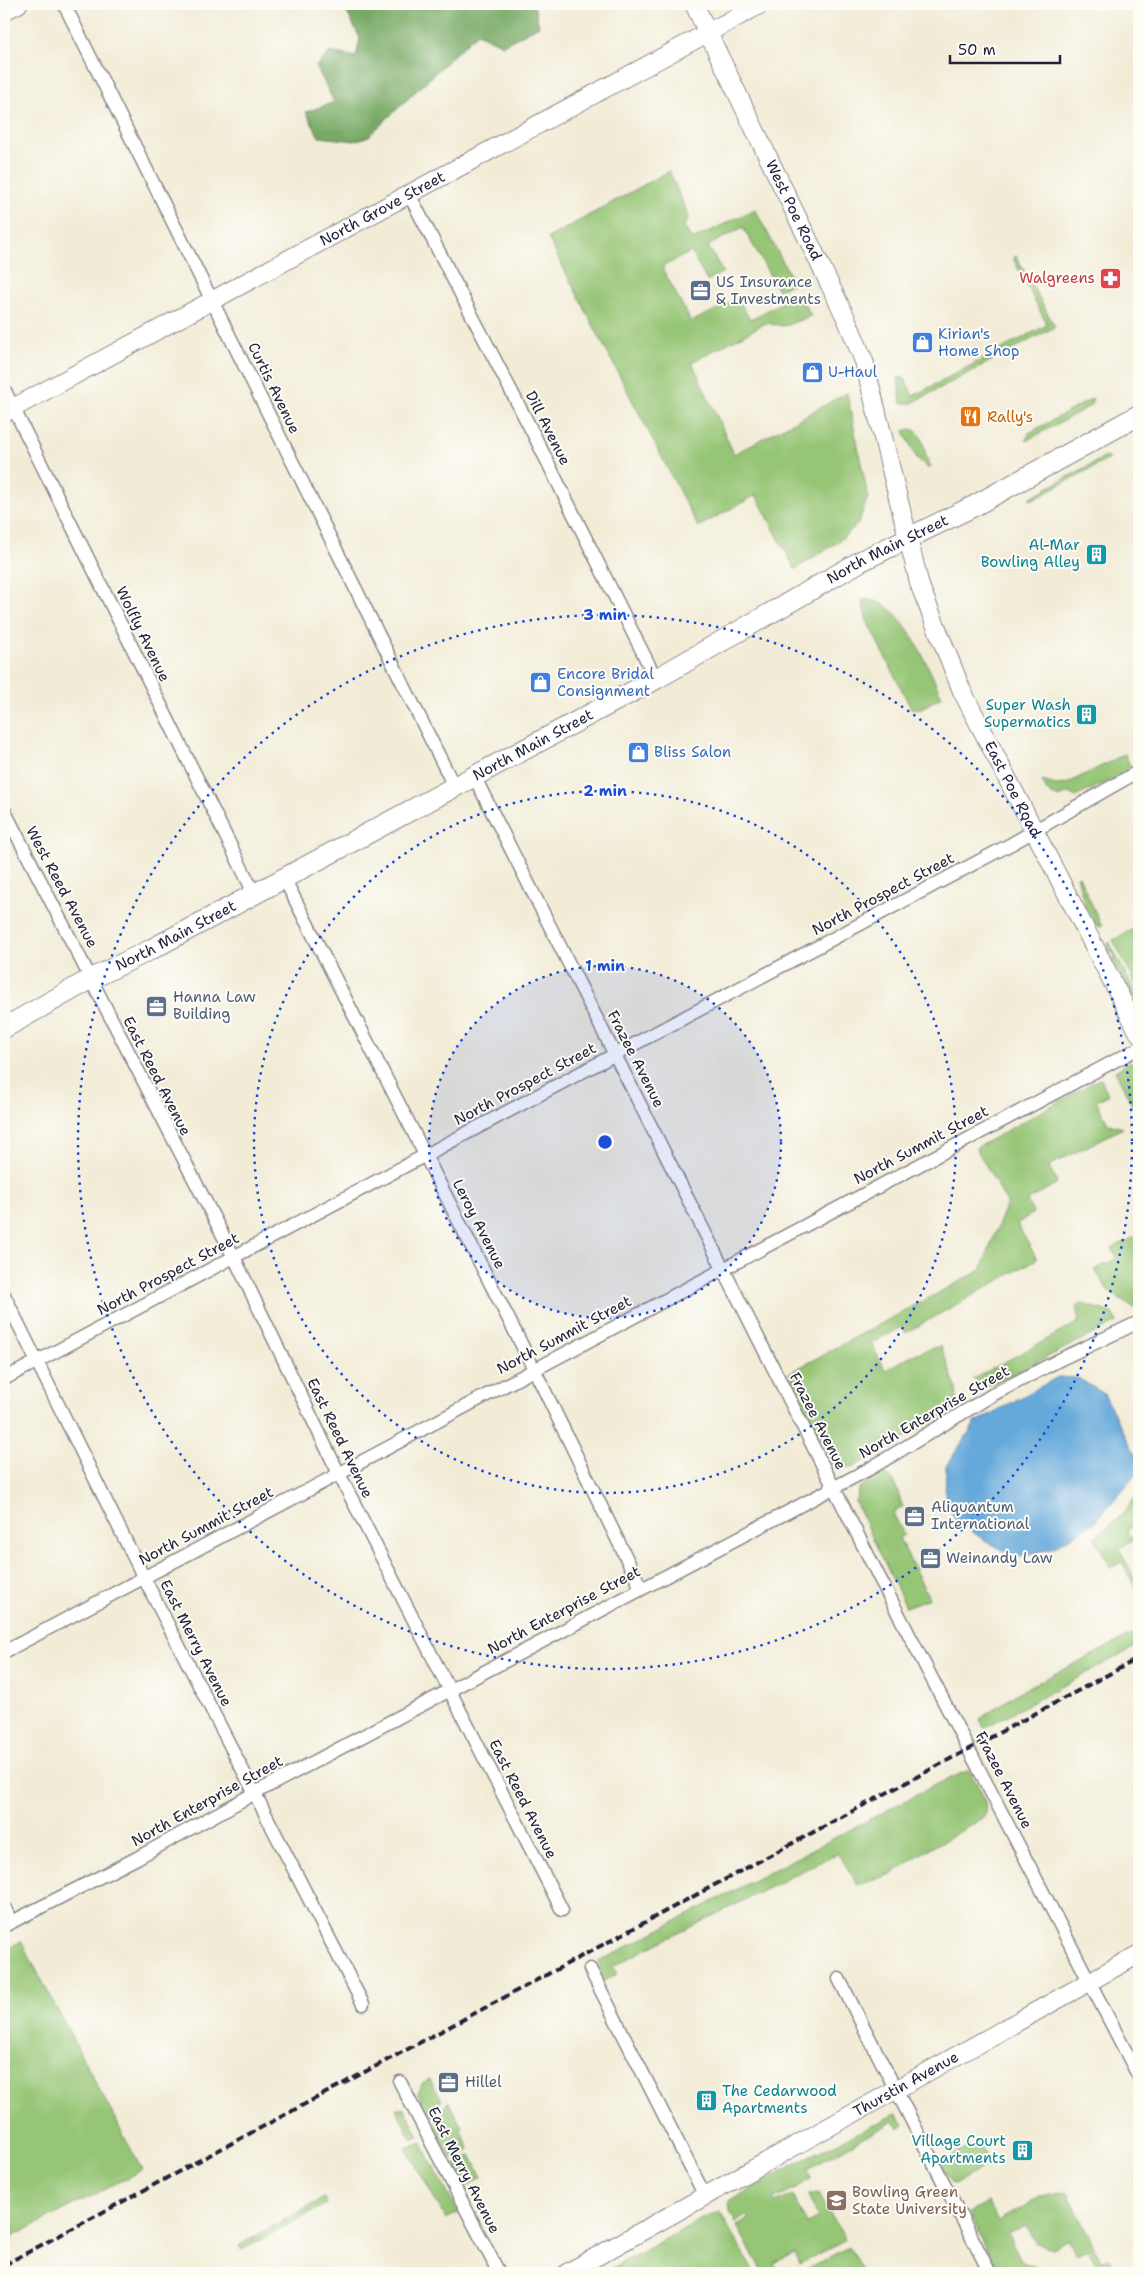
<svg xmlns="http://www.w3.org/2000/svg" width="1143" height="2277" font-family="'Shantell Sans',sans-serif">
<rect width="100%" height="100%" fill="#fdfcf7"/>
<filter id="ink" filterUnits="userSpaceOnUse"><feTurbulence type="fractalNoise" baseFrequency=".02" numOctaves="2"/><feDisplacementMap in="SourceGraphic" scale="10" xChannelSelector="R" yChannelSelector="G"/><feConvolveMatrix kernelMatrix="1 2 1 2 8 2 1 2 1" color-interpolation-filters="sRGB"/></filter>
<filter id="wash" filterUnits="userSpaceOnUse"><feTurbulence type="fractalNoise" baseFrequency=".0096" numOctaves="4" result="noise"/><feDisplacementMap in="SourceGraphic" scale="20" xChannelSelector="R" yChannelSelector="G"/><feGaussianBlur stdDeviation="1.12" result="paint"/><feColorMatrix in="noise" values="0 0 0 0 0 0 0 0 0 0 0 0 0 0 0 0 0 1.4 0 .05"/><feComposite in="paint" operator="in"/></filter>
<g filter="url(#wash)">
<rect width="100%" height="100%" fill="#f2ecd7"/>
<!-- green -->
<path fill="#95c574" stroke="#5c7458" d="M669,171L689,217L684,226L692,240L755,209L794,283L778,290L743,227L708,246L723,272L707,281L691,252L662,267L691,322L738,299L750,320L784,301L800,296L811,316L784,326L766,323L692,362L734,454L847,393L868,497L858,524L838,542L795,569L756,495L698,527L548,238Z
M1016,256L1055,327L912,403H901L898,377L905,379L913,396L1047,325L1013,258Z
M1093,398L1090,406L1026,441L1029,433Z
M910,429C927,432 922,455 931,466L929,469L916,457L904,431Z
M1105,457L1109,459L1031,500L1029,498Z
M862,600C867,600 873,600 877,602C908,612 928,669 942,696L920,709L911,708L867,621Z
M1125,754L1130,766L1122,775L1075,797L1070,793L1057,797L1047,791L1042,781L1056,785L1066,784Z
M1077,876H1079L1102,927L1095,925L1085,906Z
M1139,926V990L1113,940Z
M1109,942L1139,1000V1012L1112,959L1115,956L1113,952L1109,954L1107,948Z
M1129,1062L1137,1063L1139,1069V1119L1115,1071Z
M1101,1078L1108,1095L1096,1101L1108,1124L1123,1128L1049,1166L1057,1183L1027,1201L1033,1213L1017,1224L1037,1259L906,1333L902,1327L871,1343L885,1370L917,1353L941,1346L956,1388L958,1407L852,1468L832,1464L789,1373L981,1270L1007,1203L976,1148Z
M1139,1235V1310H1138L1109,1292L1095,1270L1117,1258L1112,1248Z
M1083,1304L1112,1313L1117,1322L993,1384L982,1386L973,1379L1079,1322L1076,1307Z
M882,1472L894,1481L903,1507L893,1513L904,1535L899,1538L929,1598L906,1607L855,1502L859,1488Z
M1139,1491V1523L1127,1530L1133,1540L1119,1548L1139,1587V1595L1122,1562L1111,1568L1094,1537C1114,1524 1127,1512 1139,1491Z
M1139,1631V1645L984,1728L980,1719L1019,1692Z
M969,1770C976,1784 993,1804 982,1819L919,1855L892,1874L858,1885L838,1853L613,1966L617,1974L604,1981L598,1962L935,1785Z
M21,1941L142,2170L4,2241V1951Z
M430,2080L442,2099L431,2120L418,2093L422,2084Z
M448,2101L462,2127L460,2129L470,2150L452,2160L434,2128Z
M396,2108L405,2109L419,2136L411,2139Z
M896,2114L904,2125L899,2129L894,2121L807,2169L812,2179L773,2200L775,2203L792,2195L807,2224L818,2218L808,2195L819,2193L845,2240L800,2264L795,2253L774,2263L779,2273H763L737,2226L749,2219L747,2215L736,2222L730,2211L729,2201L802,2160Z
M421,2142L458,2213L446,2219L406,2148Z
M978,2144C985,2151 987,2158 984,2167L955,2184L951,2183L942,2165C951,2155 965,2147 978,2144Z
M471,2155L482,2177L465,2187L453,2165Z
M1068,2192L1101,2260L1110,2258L1118,2273H1101L1088,2249L1077,2254L1069,2239L1052,2248L1036,2243L1026,2225L1008,2234L1022,2262L1056,2273H1000L969,2214L987,2201L999,2221L1040,2197Z
M324,2198L326,2204L242,2250L240,2245Z
M720,2212L754,2273H603L702,2219Z
M849,2247L864,2273H805L804,2271Z"/>
<!-- forest -->
<path fill="#78aa66" stroke="#4d6650" d="M346,4H530L534,5L539,26L503,45L477,33L369,136L355,141L319,137L306,112L334,102L316,66L330,52L356,57L360,38L343,5Z"/>
<!-- water -->
<path fill="#65a9da" stroke="#44668a" d="M1058,1377L1078,1378L1104,1394L1137,1458L1138,1472L1095,1522L1051,1549L1015,1557L981,1538L955,1519L945,1499L946,1466L976,1422Z"/>
</g>
<g filter="url(#ink)">
<g fill="none" stroke-linecap="round" stroke-linejoin="round">
<defs>
<path id="street" d="M64,4L454,786
M409,194L533,433L656,679
M4,389L254,893
M474,776L876,1571L1139,2077
M4,810L234,1257L339,1474L562,1910
M284,878L534,1369L641,1588
M4,1295L144,1578L363,2004
M4,1379L1013,843L1139,771
M4,1652L1139,1048
M4,1906L11,1922
M4,1926L137,1858L255,1793L871,1468L994,1394L1061,1359L1139,1322
M590,1969L705,2196
M839,1979L990,2273
M400,2082L499,2273"/>
<g id="secondary">
<path id="s1" d="M694,4L846,318L864,361L920,586L962,691L1139,1033"/>
<path d="M4,11L18,4"/>
<path id="s2" d="M4,413L761,4"/>
<path id="s3" d="M567,2273L1139,1954"/>
</g>
<g id="primary">
<path id="s4" d="M4,1028L89,980L150,950L656,679L861,561L974,506L1139,415"/>
</g>
</defs>
<!-- street casing -->
<use href="#street" stroke="#8a8789" stroke-width="15"/>
<!-- secondary casing -->
<use href="#secondary" stroke="#8a8789" stroke-width="20"/>
<!-- primary casing -->
<use href="#primary" stroke="#8a8789" stroke-width="22"/>
<!-- street -->
<use href="#street" stroke="#fff" stroke-width="12"/>
<!-- secondary -->
<use href="#secondary" stroke="#fff" stroke-width="18"/>
<!-- primary -->
<use href="#primary" stroke="#fff" stroke-width="20"/>
<!-- rail -->
<path stroke="#22223b" stroke-width="4" stroke-dasharray="8 4" stroke-linecap="butt" d="M4,2265L1139,1658"/>
</g>
</g>
<!-- distance rings -->
<circle cx="605" cy="1142" r="176" fill="#1d4ed8" fill-opacity=".12"/>
<g fill="none" stroke="#1d4ed8" stroke-width="2.5" stroke-dasharray="2.5 5">
<circle cx="605" cy="1142" r="176"/>
<circle cx="605" cy="1142" r="351"/>
<circle cx="605" cy="1142" r="527"/>
</g>
<!-- icons -->
<defs>
<symbol id="pharmacy-square" viewBox="-11 -11 22 22"><rect x="-9" y="-9" width="18" height="18" rx="4" fill="#e0444e" stroke="#fdfcf7"/><path d="M-2-6h4v4h4v4h-4v4h-4v-4h-4v-4h4Z" fill="#fff"/></symbol>
<symbol id="office-square" viewBox="-11 -11 22 22"><rect x="-9" y="-9" width="18" height="18" rx="4" fill="#5c6f8a" stroke="#fdfcf7"/><path d="M-6-3h4V-5.5h4V-3h4V5H-6ZM-1-4.5V-3h2v-1.5ZM-6 0V1H6V0Z" fill="#fff"/></symbol>
<symbol id="shop-square" viewBox="-11 -11 22 22"><rect x="-9" y="-9" width="18" height="18" rx="4" fill="#3f7fe0" stroke="#fdfcf7"/><path d="M-5-2.5h2.3a2.7 3.5 0 0 1 5.4 0H5L5.5 6h-11ZM-1.5-2.5h3a1.5 2.3 0 0 0-3 0Z" fill="#fff"/></symbol>
<symbol id="restaurant-square" viewBox="-11 -11 22 22"><rect x="-9" y="-9" width="18" height="18" rx="4" fill="#e8710a" stroke="#fdfcf7"/><path d="M-5-6h1v4h1v-4h1v4h1v-4h1v5L-1.5 .5V6h-2V.5L-5-1ZM5-6V6H3V1.5H1.5Q1.5-4 5-6Z" fill="#fff"/></symbol>
<symbol id="building-square" viewBox="-11 -11 22 22"><rect x="-9" y="-9" width="18" height="18" rx="4" fill="#0f9aa8" stroke="#fdfcf7"/><path d="M-4-6H4V6H1V3H-1V6H-4ZM-2.5-4.3h1.7v1.8h-1.7ZM.8-4.3h1.7v1.8H.8ZM-2.5-1h1.7V.8h-1.7ZM.8-1h1.7V.8H.8Z" fill="#fff"/></symbol>
<symbol id="university-square" viewBox="-11 -11 22 22"><rect x="-9" y="-9" width="18" height="18" rx="4" fill="#8d6e63" stroke="#fdfcf7"/><path d="M0-5L7-2L0 1L-7-2ZM-4 1L0 2.5L4 1V4Q0 6-4 4Z" fill="#fff"/></symbol>
</defs>
<g fill-rule="evenodd">
<use href="#pharmacy-square" x="1098" y="266" width="25" height="25"/>
<use href="#office-square" x="688" y="278" width="25" height="25"/>
<use href="#shop-square" x="910" y="330" width="25" height="25"/>
<use href="#shop-square" x="800" y="360" width="25" height="25"/>
<use href="#restaurant-square" x="958" y="404" width="25" height="25"/>
<use href="#building-square" x="1084" y="542" width="25" height="25"/>
<use href="#shop-square" x="528" y="670" width="25" height="25"/>
<use href="#building-square" x="1074" y="702" width="25" height="25"/>
<use href="#shop-square" x="626" y="740" width="25" height="25"/>
<use href="#office-square" x="144" y="994" width="25" height="25"/>
<use href="#office-square" x="902" y="1504" width="25" height="25"/>
<use href="#office-square" x="918" y="1546" width="25" height="25"/>
<use href="#office-square" x="436" y="2070" width="25" height="25"/>
<use href="#building-square" x="694" y="2088" width="25" height="25"/>
<use href="#building-square" x="1010" y="2138" width="25" height="25"/>
<use href="#university-square" x="824" y="2188" width="25" height="25"/>
</g>
<g text-anchor="middle" dominant-baseline="central" stroke-width="4" stroke-linejoin="round" paint-order="stroke">
<!-- street labels -->
<g font-size="15" fill="#22223b" stroke="#fdfcf7">
<text stroke="none"><textPath href="#s2" startOffset="430">North Grove Street</textPath></text>
<text stroke="none"><textPath href="#s1" startOffset="229">West Poe Road</textPath></text>
<text transform="translate(274 388) rotate(64)">Curtis Avenue</text>
<text transform="translate(548 428) rotate(63)">Dill Avenue</text>
<text stroke="none"><textPath href="#s4" startOffset="1005">North Main Street</textPath></text>
<text transform="translate(143 634) rotate(64)">Wolfly Avenue</text>
<text stroke="none"><textPath href="#s4" startOffset="600">North Main Street</textPath></text>
<text stroke="none"><textPath href="#s1" startOffset="851">East Poe Road</textPath></text>
<text transform="translate(62 887) rotate(62)">West Reed Avenue</text>
<text transform="translate(883 894) rotate(-28)">North Prospect Street</text>
<text stroke="none"><textPath href="#s4" startOffset="195">North Main Street</textPath></text>
<text transform="translate(636 1059) rotate(63)">Frazee Avenue</text>
<text transform="translate(157 1076) rotate(63)">East Reed Avenue</text>
<text transform="translate(525 1084) rotate(-28)">North Prospect Street</text>
<text transform="translate(921 1145) rotate(-28)">North Summit Street</text>
<text transform="translate(479 1224) rotate(63)">Leroy Avenue</text>
<text transform="translate(168 1274) rotate(-28)">North Prospect Street</text>
<text transform="translate(564 1335) rotate(-28)">North Summit Street</text>
<text transform="translate(934 1412) rotate(-30)">North Enterprise Street</text>
<text transform="translate(818 1421) rotate(63)">Frazee Avenue</text>
<text transform="translate(340 1438) rotate(64)">East Reed Avenue</text>
<text transform="translate(206 1526) rotate(-28)">North Summit Street</text>
<text transform="translate(564 1610) rotate(-28)">North Enterprise Street</text>
<text transform="translate(196 1643) rotate(63)">East Merry Avenue</text>
<text transform="translate(1004 1780) rotate(63)">Frazee Avenue</text>
<text transform="translate(523 1799) rotate(63)">East Reed Avenue</text>
<text transform="translate(207 1801) rotate(-29)">North Enterprise Street</text>
<text stroke="none"><textPath href="#s3" startOffset="388">Thurstin Avenue</textPath></text>
<text transform="translate(464 2170) rotate(63)">East Merry Avenue</text>
</g>
<!-- health labels -->
<g font-size="15" fill="#be3a42" stroke="#fdfcf7" text-anchor="end">
<text x="1095" y="278">Walgreens</text>
</g>
<!-- service labels -->
<g font-size="15" fill="#4e5e75" stroke="#fdfcf7" text-anchor="start">
<text x="716" y="282">US Insurance<tspan x="716" dy="17">&amp; Investments</tspan></text>
<text x="173" y="997">Hanna Law<tspan x="173" dy="17">Building</tspan></text>
<text x="931" y="1507">Aliquantum<tspan x="931" dy="17">International</tspan></text>
<text x="946" y="1558">Weinandy Law</text>
<text x="465" y="2082">Hillel</text>
</g>
<!-- shop labels -->
<g font-size="15" fill="#366cbe" stroke="#fdfcf7" text-anchor="start">
<text x="938" y="334">Kirian's<tspan x="938" dy="17">Home Shop</tspan></text>
<text x="828" y="372">U-Haul</text>
<text x="557" y="674">Encore Bridal<tspan x="557" dy="17">Consignment</tspan></text>
<text x="654" y="752">Bliss Salon</text>
</g>
<!-- food labels -->
<g font-size="15" fill="#c56008" stroke="#fdfcf7" text-anchor="start">
<text x="987" y="417">Rally's</text>
</g>
<!-- culture labels -->
<g font-size="15" fill="#0d838f" stroke="#fdfcf7" text-anchor="end">
<text x="1080" y="545">Al-Mar<tspan x="1080" dy="17">Bowling Alley</tspan></text>
<text x="1071" y="705">Super Wash<tspan x="1071" dy="17">Supermatics</tspan></text>
<text x="722" y="2091" text-anchor="start">The Cedarwood<tspan x="722" dy="17">Apartments</tspan></text>
<text x="1006" y="2141">Village Court<tspan x="1006" dy="17">Apartments</tspan></text>
</g>
<!-- education labels -->
<g font-size="15" fill="#785e54" stroke="#fdfcf7" text-anchor="start">
<text x="852" y="2192">Bowling Green<tspan x="852" dy="17">State University</tspan></text>
</g>
</g>
<circle cx="605" cy="1142" r="8" fill="#1d4ed8" stroke="#fdfcf7" stroke-width="2.5"/>
<g font-size="15" text-anchor="middle" font-weight="bold" fill="#1d4ed8" stroke="#fdfcf7" stroke-width="4" stroke-linejoin="round" paint-order="stroke">
<text x="605" y="620">3 min</text>
<text x="605" y="796">2 min</text>
<text x="605" y="971">1 min</text>
</g>
<!-- margin -->
<rect width="1143" height="2277" fill="none" stroke="#fdfcf7" stroke-width="20"/>
<!-- scale -->
<path d="M950 55v8h110v-8" fill="none" stroke="#22223b" stroke-width="2.5"/>
<text x="958" y="55" font-size="15" fill="#22223b" stroke="#fdfcf7" stroke-width="4" paint-order="stroke">50 m</text>
</svg>
